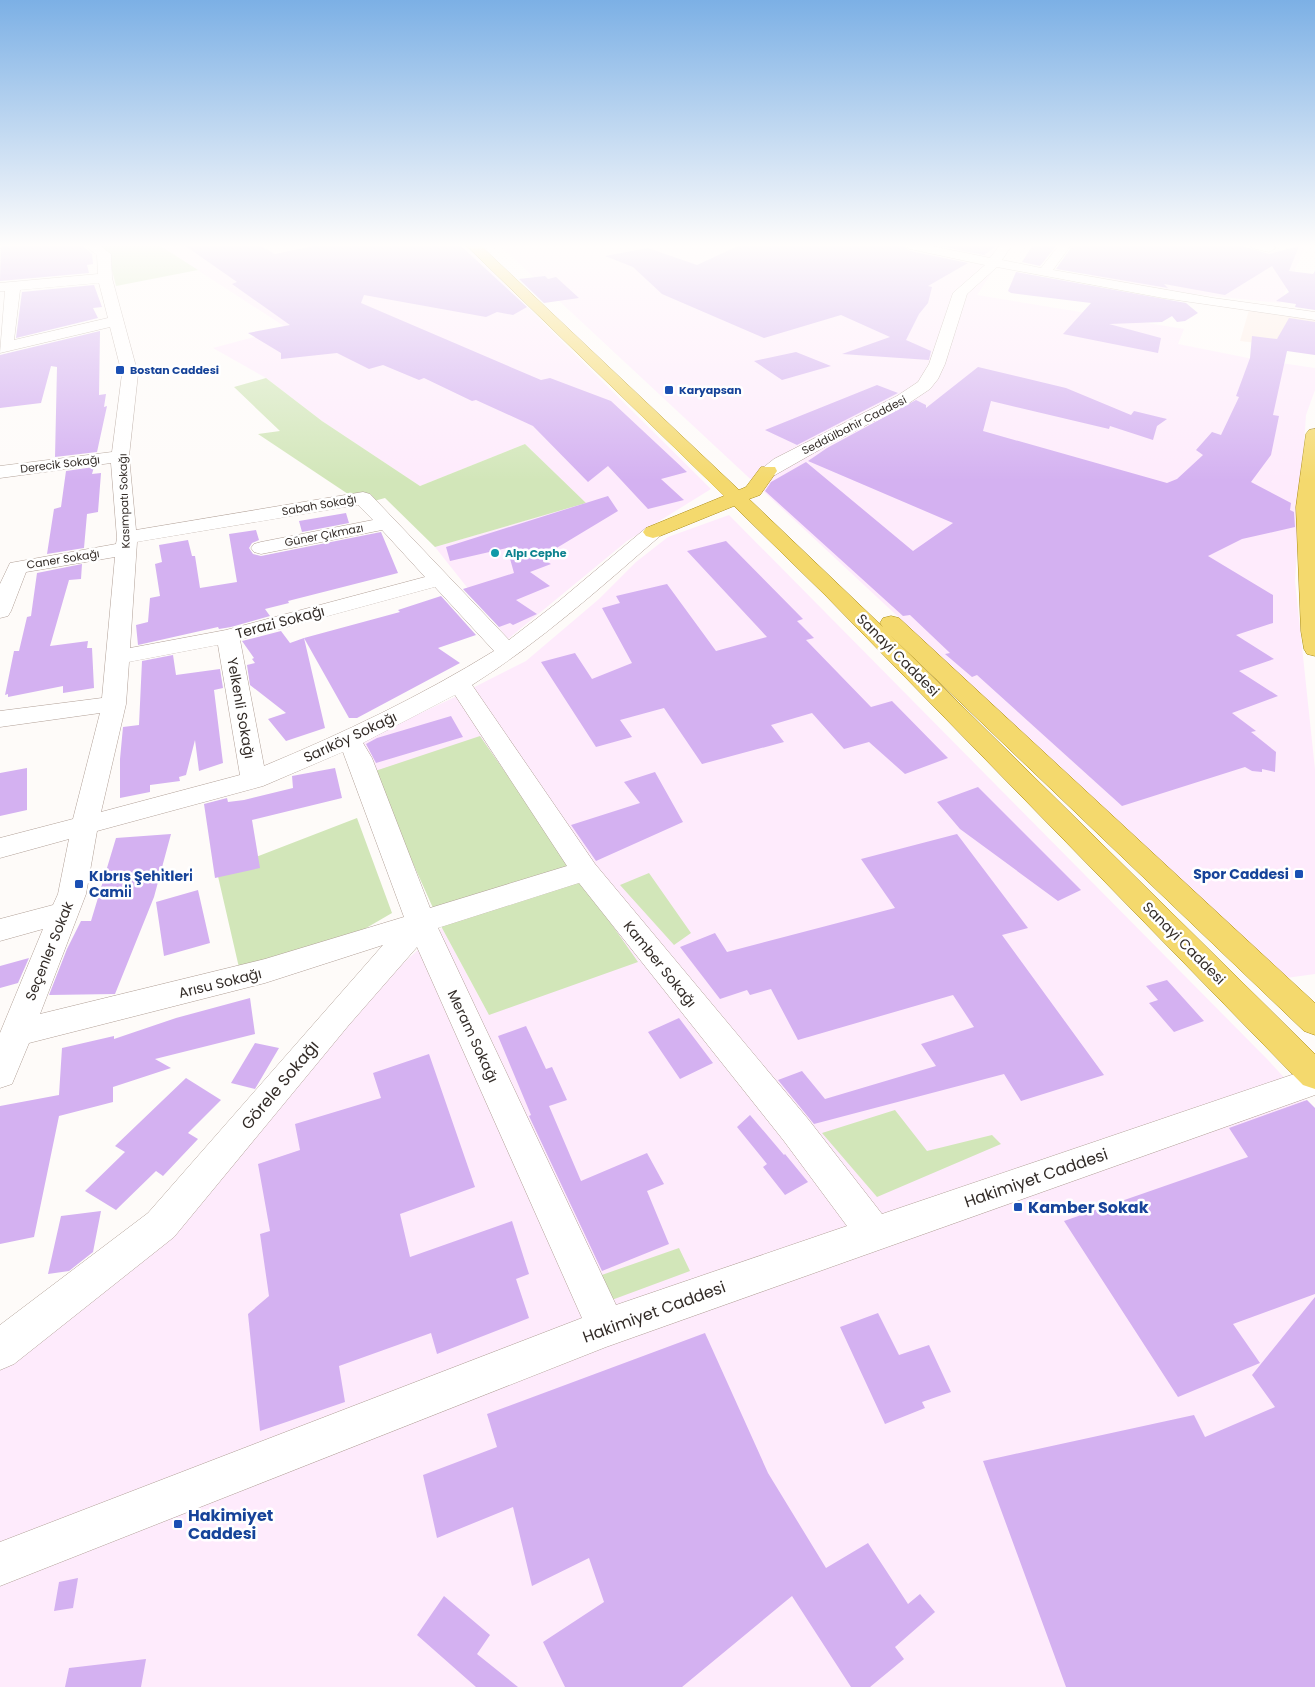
<svg xmlns="http://www.w3.org/2000/svg" width="1315" height="1687" font-family="Poppins,sans-serif">
<rect width="100%" height="100%" fill="#fefbf9"/>
<!-- built -->
<path fill="#fdede5" d="M1249,310L1315,319V350L1240,341Z"/>
<!-- industrial -->
<path fill="#feebfc" d="M159,245H465L711,489L627,541L508,639L435,547L585,503L525,444L420,486L322,421L266,378L213,348L287,328Z
M499,245H1010L977,295L1184,329L1178,344L1253,359L1315,368V390L1306,415L1295,581L1315,769V974L1286,978Z
M1154,245H1208L1244,256L1306,245L1280,303L1127,287L1088,280L1105,255Z
M729,515L1268,1060L1315,1111V1687H0V1358L178,1218L341,1020L442,928L489,1015L358,742L453,698L526,661L599,599L636,562L668,537Z"/>
<!-- green -->
<path fill="#d2e6b9" d="M96,245H159L198,270L116,286L108,254Z
M266,378L322,421L420,486L525,444L586,503L435,547L385,498L363,504L258,434L280,431L234,387Z
M480,736L638,962L489,1015L442,928L372,772Z
M357,818L392,913L361,931L240,972L217,872Z
M649,873L691,933L674,945L620,885Z
M895,1110L927,1151L992,1135L1001,1144L877,1197L822,1133Z
M679,1248L690,1271L609,1301L596,1277Z"/>
<!-- building -->
<path fill="#d4b1f1" d="M1,245H82L92,254L93,264L87,265L89,273L0,281Z
M184,245H260L275,254L318,245H460L527,307L513,315L497,312L486,317L364,295L361,303L541,380L550,378L611,401L687,472L661,479L684,500L648,509L608,466L588,482L533,426L476,400L472,401L424,378L419,380L383,365L369,369L337,353L281,359V353L248,333L290,325L232,284L237,282Z
M740,245H902L910,251L968,263L928,286L932,287L928,303L919,314L906,340L931,351L929,360L842,354L890,337L841,315L764,338L662,294L633,267L605,256L648,248L697,265Z
M934,245H998L984,255Z
M1033,245H1057L1040,266L1022,262Z
M1073,245H1239L1269,254L1299,246L1289,271L1313,274L1315,271V310L1295,307L1296,304L1276,301L1289,292L1272,266L1225,295L1164,284L1168,288L1056,269Z
M1016,272L1186,303L1198,313L1185,321L1177,322L1172,316L1162,322L1109,324L1161,338L1158,353L1063,334L1091,303L1011,293L1008,291Z
M545,276L548,279L556,277L579,298L544,303L519,279Z
M94,285L102,307L93,308L98,318L16,338L22,292Z
M1289,318L1315,322V355L1287,351L1273,415L1279,416L1271,455L1251,482L1291,503L1290,510L1294,512L1295,527L1242,539L1208,556L1273,595V623L1236,635L1274,659L1239,671L1278,696L1232,713L1256,731L1251,732L1276,752L1275,772L1262,769V772L1252,771L1245,767L1122,806L977,675L972,677L945,654L950,653L910,615L903,616L765,491L771,482L806,462L913,551L953,523L808,461L827,448L916,400L926,405V408L978,367L1066,388L1131,415L1134,411L1167,419L1157,426L1153,440L1110,426L1109,429L991,401L983,431L1167,483L1177,479L1203,455L1196,450L1212,432L1221,435L1239,397L1236,396L1250,358L1252,336L1277,339Z
M100,331L99,395L106,394L104,407L107,406L97,452L55,457L57,367L51,366L41,403L0,408V355Z
M796,352L831,366L782,380L754,361Z
M877,385L898,393L797,445L765,430Z
M94,467L92,474L101,473L98,512L87,514L84,548L47,554L54,509L61,507L66,471Z
M608,496L618,511L540,558L551,564L530,572L550,586L516,600L537,614L513,625L510,623L499,627L463,589L514,573L507,548L450,561L446,547Z
M346,513L349,523L302,532L299,521Z
M256,530L259,540L252,543L249,548L253,554L261,556L381,532L398,573L288,601L289,603L265,609L270,616L231,627L219,629L218,627L138,645L136,625L148,622L150,598L160,596L155,564L162,562L159,545L188,540L192,556H195L200,588L237,582L229,534Z
M726,541L803,619L797,621L814,638L806,640L871,707L892,701L948,758L905,774L869,742L844,749L812,713L771,725L784,742L702,764L664,708L620,720L632,737L596,747L541,662L575,653L592,679L632,663L602,608L620,603L616,596L667,584L716,651L767,637L687,551Z
M82,564L81,579L69,580L50,646L88,641L87,648H92L94,688L63,693V686L8,697V694L5,695L14,651H19L27,617L31,616L37,573Z
M441,596L476,635L438,648L460,663L357,718H349L304,638L400,612L398,610Z
M281,631L290,643L304,638L325,728L286,741L268,719L286,713L250,685L247,665L255,663L252,659L254,658L242,641Z
M173,655L176,675L220,669L223,688L214,690L223,763L199,771L195,740L186,775L179,777L180,781L150,785V792L120,798V759L123,727L139,725L142,661Z
M451,716L463,737L376,763L366,744L377,738Z
M27,768V810L0,816V773Z
M335,768L342,798L252,820L260,868L215,878L204,804L227,798L228,802L244,800L293,788L292,776Z
M655,772L683,822L596,861L571,825L640,803L624,782Z
M978,787L1081,890L1058,901L960,829L937,802Z
M171,834L154,897L115,994L49,995L67,949L81,921H91L116,838Z
M957,834L1028,928L1002,935L1104,1075L1021,1101L1004,1074L814,1124L778,1080L802,1071L825,1099L936,1066L921,1044L974,1027L953,995L798,1040L771,989L750,995L747,990L720,999L680,947L715,933L727,952L895,908L861,859Z
M198,890L210,943L164,956L156,902Z
M29,958L18,983L0,988V966Z
M1167,980L1204,1021L1174,1032L1149,1003L1158,1000L1146,986Z
M250,998L255,1034L155,1059L171,1068L113,1087V1102L59,1116L34,1237L0,1244V1106L59,1095L62,1048L114,1036V1039L176,1018Z
M679,1018L713,1063L680,1079L648,1032Z
M526,1026L546,1069L552,1067L567,1100L549,1106L581,1181L647,1153L664,1184L647,1191L669,1244L602,1271L529,1116L531,1115L498,1036Z
M255,1043L279,1048L255,1089L231,1083Z
M429,1054L475,1187L400,1214L410,1257L512,1221L529,1274L516,1279L529,1318L437,1354L431,1333L339,1366L345,1402L260,1431L248,1314L269,1296L260,1234L270,1231L258,1164L300,1150L295,1124L381,1098L373,1073Z
M186,1078L221,1100L188,1133L198,1139L163,1176L156,1171L116,1210L85,1191L125,1152L115,1146Z
M1307,1100L1315,1108V1294L1233,1324L1260,1363L1178,1397L1064,1221L1248,1157L1229,1128Z
M750,1115L784,1155L785,1154L808,1182L785,1195L763,1167L767,1164L737,1127Z
M101,1211L93,1252L69,1271L48,1274L61,1216Z
M1315,1297V1687H1066L983,1461L1194,1415L1205,1437L1275,1407L1252,1375Z
M878,1313L899,1355L929,1345L951,1392L922,1402L925,1408L885,1424L840,1327Z
M705,1333L768,1473L826,1568L868,1543L908,1604L920,1594L935,1612L895,1647L904,1659L870,1687H851L792,1596L682,1687H565L543,1642L604,1602L589,1558L532,1586L513,1507L437,1538L423,1475L497,1447L487,1414Z
M78,1578L73,1608L54,1611L59,1582Z
M444,1596L490,1635L477,1654L518,1687H476L417,1635Z
M146,1659L141,1687H65L69,1668Z"/>
<g fill="none" stroke-linecap="round" stroke-linejoin="round">
<defs>
<path id="minor" d="M84,245H99L111,254L112,278L138,374L129,456L136,530L363,492L370,494L509,640L558,602L646,528L653,526L660,528L663,532L660,536C599,589 540,642 472,685L595,864L808,1119L882,1214L1315,1067V1095L606,1347L0,1586V1542L582,1318L417,947L348,1026L174,1237L14,1364L0,1370V1325L148,1213L383,945L265,983L29,1043L12,1084L0,1088V1033L43,929L0,941V919L53,905L58,894L69,839L0,858V838L73,819L100,713L0,727V711L102,698L115,557L26,572L11,611L8,616L0,618V584L10,563L116,544L117,538L111,463L0,478V466L112,452L122,374L110,327L0,353L5,291H0V283L98,274L97,255ZM99,283L108,318L14,340L20,290ZM358,505L373,520L261,542L254,544L251,548L254,552L261,554L382,530L425,577L226,630L130,648L137,542ZM435,587L494,651C421,696 344,733 264,766L240,640ZM218,645L240,775L101,812L126,704L129,662ZM455,695L567,866L430,908L372,758L363,743ZM343,752L404,917L265,959L40,1014L86,894L97,831L263,786ZM579,883L784,1141L847,1226L616,1305L438,928Z
M904,245H927L990,258L1000,245H1012L1002,260L1041,268L1059,245H1071L1053,270L1213,298L1315,312V320L1163,298L997,267L967,294L945,364L938,379L930,389L909,403L826,446L775,475H761L759,471L774,459L897,396L918,382L929,364L953,293L985,265L910,249Z
M1250,245H1271L1276,248L1269,252L1252,248Z"/>
<path id="major" d="M466,245H480L739,490L746,487L761,467H775L777,471L760,495L749,499L883,627L880,623L883,618L891,616L899,618L1315,1003V1035L1304,1031L890,635L1315,1054V1089L1303,1085L825,595L734,506L660,536L653,538L646,536L643,532L646,528L724,496Z
M1315,429V656L1307,654L1304,649L1301,631L1296,507L1306,434L1309,430Z"/>
</defs>
<!-- minor casing -->
<use href="#minor" stroke="#b1a097" stroke-width="1"/>
<!-- major casing -->
<use href="#major" stroke="#ab8c16" stroke-width="1"/>
<!-- minor -->
<use href="#minor" fill="#fff" fill-rule="evenodd"/>
<!-- major -->
<use href="#major" fill="#f4d96d" fill-rule="evenodd"/>
</g>
<!-- sky -->
<linearGradient id="sky" x2="0" y2="1"><stop stop-color="#7cb0e5"/><stop offset="0.51" stop-color="#fffdfc"/><stop offset="1" stop-color="#fffdfc" stop-opacity="0"/></linearGradient>
<rect width="1315" height="481" fill="url(#sky)"/>
<!-- markers -->
<g fill="#1a4fb4" stroke="#fff" stroke-width="2">
<rect x="115" y="365" width="10" height="10" rx="2.5"/>
<rect x="664" y="385" width="10" height="10" rx="2.5"/>
<rect x="1294" y="869" width="10" height="10" rx="2.5"/>
<rect x="74" y="879" width="10" height="10" rx="2.5"/>
<rect x="1013" y="1202" width="10" height="10" rx="2.5"/>
<rect x="173" y="1519" width="10" height="10" rx="2.5"/>
</g>
<circle fill="#0f9aa8" stroke="#fff" stroke-width="2" cx="495" cy="553" r="5"/>
<g text-anchor="middle" dominant-baseline="central" stroke-width="5" stroke-linejoin="round" paint-order="stroke">
<!-- far-transit labels -->
<g font-size="11" font-weight="bold" fill="#164399" stroke="#fff" text-anchor="start">
<text x="130" y="370">Bostan Caddesi</text>
<text x="679" y="390">Karyapsan</text>
</g>
<!-- far-street labels -->
<g font-size="11" fill="#332c28" stroke="#fff">
<text transform="translate(854 425) rotate(-27)">Seddülbahir Caddesi</text>
<text transform="translate(60 464) rotate(-7)">Derecik Sokağı</text>
<text transform="translate(124 501) rotate(-92)">Kasımpatı Sokağı</text>
<text transform="translate(319 505) rotate(-10)">Sabah Sokağı</text>
<text transform="translate(324 535) rotate(-11)">Güner Çıkmazı</text>
<text transform="translate(63 559) rotate(-9)">Caner Sokağı</text>
</g>
<!-- far-culture labels -->
<g font-size="11" font-weight="bold" fill="#0d838f" stroke="#fff" text-anchor="start">
<text x="505" y="553">Alpı Cephe</text>
</g>
<!-- street labels -->
<g font-size="14" fill="#332c28" stroke="#fff">
<text transform="translate(280 622) rotate(-15)">Terazi Sokağı</text>
<text transform="translate(898 655) rotate(45)">Sanayi Caddesi</text>
<text transform="translate(241 708) rotate(80)">Yelkenli Sokağı</text>
<text transform="translate(350 737) rotate(-25)">Sarıköy Sokağı</text>
<text transform="translate(1184 943) rotate(45)">Sanayi Caddesi</text>
<text transform="translate(49 951) rotate(-68)">Seçenler Sokak</text>
<text transform="translate(660 964) rotate(51)">Kamber Sokağı</text>
<text transform="translate(220 983) rotate(-14)">Arısu Sokağı</text>
<text transform="translate(473 1036) rotate(65)">Meram Sokağı</text>
</g>
<!-- transit labels -->
<g font-size="14" font-weight="bold" fill="#164399" stroke="#fff" text-anchor="end">
<text x="1289" y="874">Spor Caddesi</text>
<text x="89" y="876" text-anchor="start">Kıbrıs Şehi̇tleri̇<tspan x="89" dy="16">Cami̇i̇</tspan></text>
</g>
<!-- near-street labels -->
<g font-size="16" fill="#332c28" stroke="#fff">
<text transform="translate(280 1085) rotate(-50)">Görele Sokağı</text>
<text transform="translate(1036 1178) rotate(-19)">Hakimiyet Caddesi</text>
<text transform="translate(654 1312) rotate(-20)">Hakimiyet Caddesi</text>
</g>
<!-- near-transit labels -->
<g font-size="16" font-weight="bold" fill="#164399" stroke="#fff" text-anchor="start">
<text x="1028" y="1207">Kamber Sokak</text>
<text x="188" y="1515">Hakimiyet<tspan x="188" dy="18">Caddesi</tspan></text>
</g>
</g>
</svg>
